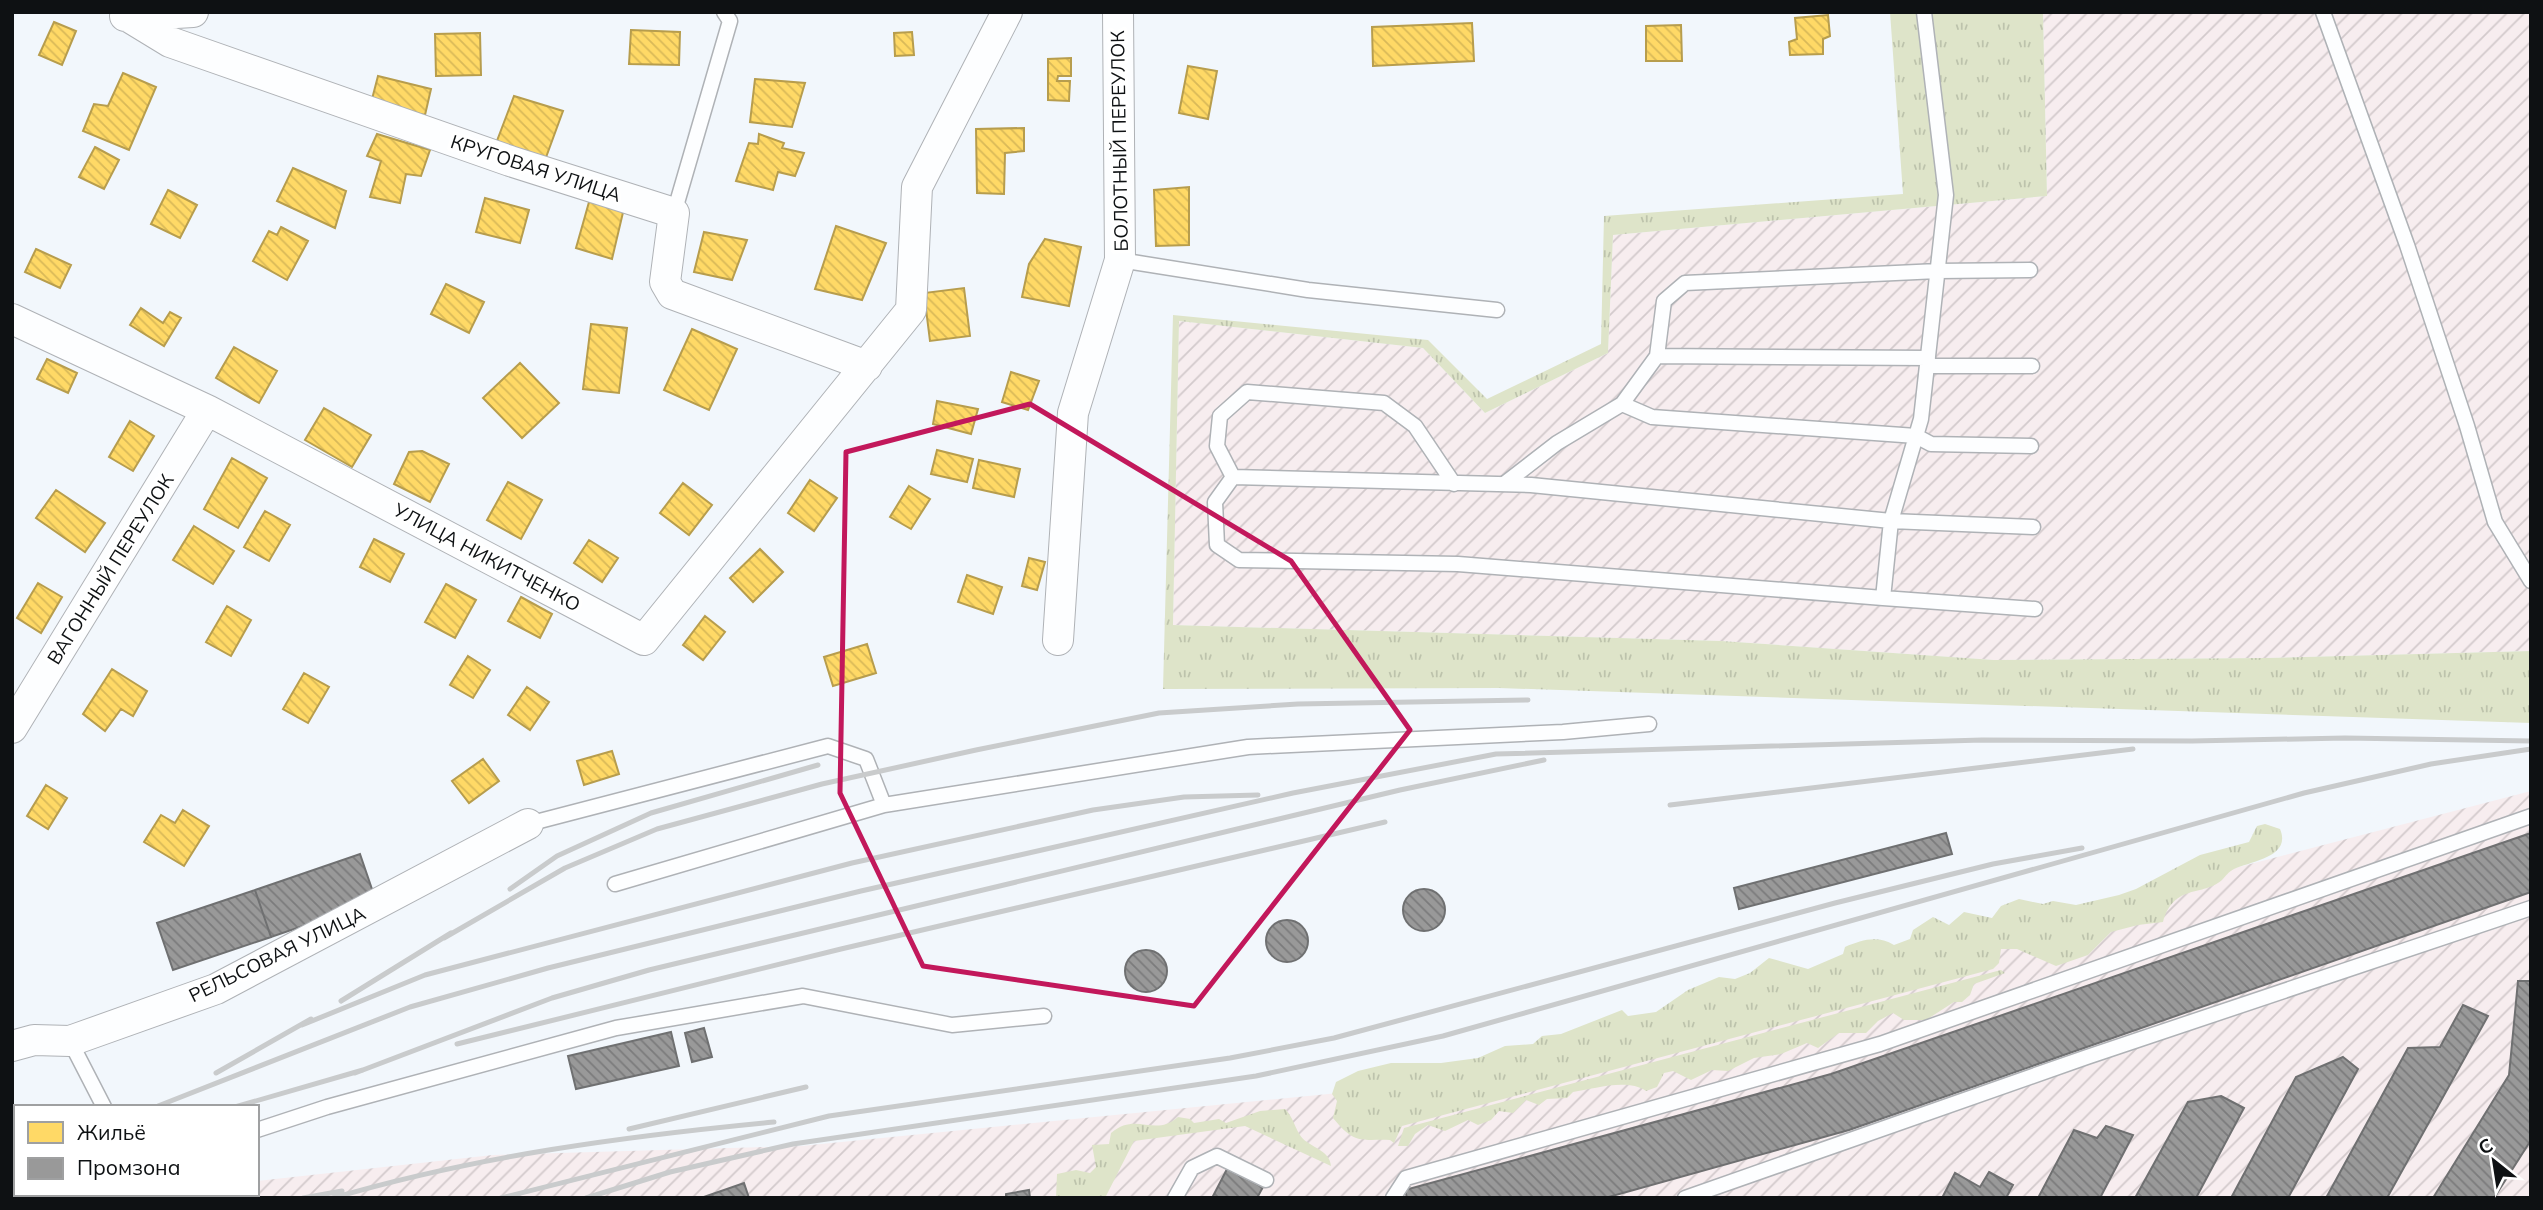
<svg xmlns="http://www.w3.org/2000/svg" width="2543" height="1210" font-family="Mulish,sans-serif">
<defs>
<pattern id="industrial-furrows" width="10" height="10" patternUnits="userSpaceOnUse" patternTransform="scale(1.75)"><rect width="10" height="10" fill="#f7edef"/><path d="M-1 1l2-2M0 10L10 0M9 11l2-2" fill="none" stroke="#d3cacc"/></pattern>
<pattern id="grass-tufts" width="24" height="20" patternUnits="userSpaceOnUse" patternTransform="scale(1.75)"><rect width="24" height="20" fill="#dee4c9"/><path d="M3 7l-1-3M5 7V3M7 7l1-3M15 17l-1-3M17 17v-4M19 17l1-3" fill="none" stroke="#bdc3ac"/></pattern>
<pattern id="homes-back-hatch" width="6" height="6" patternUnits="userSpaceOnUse" patternTransform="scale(1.75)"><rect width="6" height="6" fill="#ffd966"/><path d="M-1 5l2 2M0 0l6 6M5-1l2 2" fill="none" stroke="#d9b958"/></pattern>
<pattern id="industry-back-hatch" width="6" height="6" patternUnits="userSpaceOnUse" patternTransform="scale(1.75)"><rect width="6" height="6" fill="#999"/><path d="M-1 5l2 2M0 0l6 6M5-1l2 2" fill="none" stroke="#7b7b7c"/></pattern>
</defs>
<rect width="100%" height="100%" fill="#f2f7fc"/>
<!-- industrial -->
<path fill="url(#industrial-furrows)" d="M2043,12H2531V651L2266,658L1994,660L1721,641L1173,625L1179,321L1423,348L1485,413L1608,353L1613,235L2047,196Z
M2531,791V1198H102L134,1194H257V1181L493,1155L801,1146L1389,1088Z"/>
<!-- grass -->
<path fill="url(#grass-tufts)" d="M1890,12H2043L2047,196L1613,235L1608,353L1485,413L1423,348L1179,321L1173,625L1721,641L1994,660L2266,658L2531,651V723L1499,688L1163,689L1173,315L1428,340L1487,399L1601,344L1604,216L1903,194Z
M2265,824L2280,829C2292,857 2251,861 2234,869C2228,872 2226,876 2222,880C2203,897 2174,883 2163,922L2138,925L2111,932L2088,955L2056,966L2017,949H2001L1999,963L1993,969L1402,1126L1394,1143L1390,1140C1360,1139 1355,1145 1333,1118L1337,1101L1332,1094L1336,1082L1358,1071L1391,1063H1441L1478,1058L1505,1046L1533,1044L1542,1036L1561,1034L1622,1010L1628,1016L1656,1012L1688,990L1719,977L1735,979L1750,973L1769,958L1808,969L1843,954L1845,947C1862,940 1877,935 1894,945L1910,939L1913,930L1933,917L1949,925L1964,912L1992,918L2001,906L2019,899L2043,904L2053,901L2076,905L2119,895L2136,889L2200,855L2249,842L2257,826Z
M2001,970L2005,973L1974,984L1970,995L1962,1002H1954L1926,1020H1904L1893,1013L1878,1021L1866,1033H1839L1818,1048L1807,1043L1781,1054L1754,1058L1728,1071L1712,1070L1691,1080L1673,1071L1664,1073L1657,1087L1646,1091C1627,1078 1594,1089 1573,1092L1567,1098L1547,1099L1539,1105L1526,1100L1513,1113L1499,1111L1491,1120L1478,1125L1468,1120L1445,1131L1428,1125L1415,1134L1408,1146H1398L1404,1128Z
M1285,1109C1296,1120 1295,1134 1307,1142C1317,1149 1330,1153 1331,1166L1245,1126L1134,1141L1105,1198H1056L1057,1174L1076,1170L1090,1173L1096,1167L1092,1145L1109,1144L1111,1133C1137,1111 1154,1138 1178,1117L1190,1119L1194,1123L1219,1119L1226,1123L1260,1111Z"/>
<!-- homes -->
<path fill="url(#homes-back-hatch)" stroke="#b79d4d" stroke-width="2" d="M1828,15L1830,36L1823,39V54L1790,55L1789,42L1797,39L1795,18Z
M54,22L76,31L62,65L39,55Z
M1472,23L1474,61L1373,66L1372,27Z
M1681,25L1682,61H1646V26Z
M631,30L680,32L679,65L629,64Z
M912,32L914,55L895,56L894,33Z
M480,33L481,75L436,76L435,34Z
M1071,58V76H1058L1057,81H1070L1069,101L1048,100V59Z
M1188,66L1217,71L1208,119L1179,113Z
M123,73L156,87L129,150L83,131L94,104L108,106Z
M378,76L431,89L425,115L371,103Z
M755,79L805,83L792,127L750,122Z
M514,96L563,111L545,160L495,146Z
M1024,128V151L1005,153L1004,194L977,193L976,129Z
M377,134L430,150L421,176L406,174L400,203L370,197L381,161L367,156Z
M759,134L784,143L782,148L804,153L795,176L778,172L773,190L736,181L749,143L758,144Z
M95,147L119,160L104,189L79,177Z
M293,168L346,191L335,228L277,201Z
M1189,187V245L1156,246L1154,190Z
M168,190L197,205L180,238L151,224Z
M591,195L625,204L612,259L576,248Z
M485,198L529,210L520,243L476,232Z
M836,226L886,243L862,300L815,289Z
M281,227L308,241L287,280L253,261L269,231L277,235Z
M704,232L747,240L732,280L694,272Z
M1045,239L1081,247L1069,306L1022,297L1029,264Z
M36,249L71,265L60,288L25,272Z
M446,284L484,302L469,333L431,314Z
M964,288L970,336L930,341L924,293Z
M141,308L163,323L170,312L181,318L164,346L130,325Z
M591,324L627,328L619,393L583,389Z
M692,329L737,349L709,410L664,390Z
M234,347L277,371L259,403L216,378Z
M47,359L77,373L68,393L37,379Z
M520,363L559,403L522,438L483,398Z
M1011,372L1039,381L1028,410L1002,402Z
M937,401L978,409L971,434L933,424Z
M324,408L371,435L352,467L305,440Z
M130,421L154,436L133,471L109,457Z
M937,450L973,459L967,482L931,474Z
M422,451L449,464L430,502L394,484L409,452Z
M232,458L267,478L238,528L204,509Z
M979,460L1020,469L1014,497L973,488Z
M810,480L837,498L814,531L788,513Z
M508,482L542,500L521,539L487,520Z
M683,483L712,505L689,535L660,513Z
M909,486L930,499L911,529L890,517Z
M56,490L105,523L85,552L36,518Z
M265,511L290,525L269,561L244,547Z
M194,526L234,551L213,584L173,560Z
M374,539L404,554L390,582L360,567Z
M589,540L618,558L602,582L574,563Z
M760,549L783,572L753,602L730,578Z
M1029,558L1045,562L1037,590L1022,586Z
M967,575L1002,587L993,614L958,602Z
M38,583L62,597L41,633L17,618Z
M446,584L476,600L455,638L425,622Z
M521,597L552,614L540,638L508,621Z
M227,606L251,620L231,656L206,642Z
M705,616L725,632L703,660L683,645Z
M867,644L876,673L833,686L824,657Z
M468,656L490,670L473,698L450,685Z
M112,669L147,691L133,716L121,709L105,731L83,714Z
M304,673L329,687L308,723L283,709Z
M527,687L549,702L530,730L508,715Z
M612,751L619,774L584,785L577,761Z
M483,759L499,781L469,803L452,781Z
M46,785L67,798L48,829L27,816Z
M183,810L209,826L184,866L144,842L161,815L175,823Z"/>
<!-- industry -->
<path fill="url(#industry-back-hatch)" stroke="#6f7071" stroke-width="2" d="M1946,833L1952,854L1739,909L1734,888Z
M2531,833V892L1849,1130L1605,1198H1407L1405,1190L1831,1074Z
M360,854L376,901L271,937L255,890Z
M1403 910a21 21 0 1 1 42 0a21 21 0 1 1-42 0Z
M255,890L271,937L173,970L157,923Z
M1266 941a21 21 0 1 1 42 0a21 21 0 1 1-42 0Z
M1125 971a21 21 0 1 1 42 0a21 21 0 1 1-42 0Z
M2518,981H2531V1140L2494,1198H2433L2509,1075Z
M2463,1005L2488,1016L2387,1198H2326L2408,1048L2440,1047Z
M704,1028L712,1057L692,1062L685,1033Z
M671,1032L679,1066L576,1089L568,1056Z
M2343,1057L2358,1069L2288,1198H2231L2296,1077Z
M2221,1096L2244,1108L2196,1198H2135L2188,1102Z
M2106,1126L2133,1135L2100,1198H2038L2074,1130L2097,1138Z
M1227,1169L1263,1187L1257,1198H1212Z
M1989,1172L2013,1185L2006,1198H1942L1955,1173L1980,1187Z
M744,1183L749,1198H701Z
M1029,1190L1030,1198H1006V1194Z"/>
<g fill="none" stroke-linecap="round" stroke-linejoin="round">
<defs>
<path id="lane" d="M1924,12L1946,195L1921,419L1891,521L1883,598L1458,564L1239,560L1217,545L1215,502L1233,477L1531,485L1891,521L2033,527
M2323,12L2407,245L2467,426L2495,522L2531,581
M674,213L730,21L724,12
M1120,260L1308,290L1497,310
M1657,356L1664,301L1685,283L1938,271L2030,270
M1927,366H2032
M1622,404L1657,356L1928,358
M1233,477L1217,446L1220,416L1247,392L1384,403L1415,426L1454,484
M1504,484L1557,443L1622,404L1652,417L1916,436L1931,444L2031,446
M1883,598L2035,609
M528,824L828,746L866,759L884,805L1248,747L1563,732L1649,724
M615,884L884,805
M70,1041L104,1107
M257,1130L327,1107L616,1028L803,996L952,1025L1044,1016
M1175,1198L1192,1168L1217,1156L1266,1180
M1393,1198L1406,1178L1880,1044L2531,816
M1685,1198L2087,1057L2531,908"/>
<path id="street" d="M130,12L129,17L170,42L510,161L674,213L665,282L672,294L867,366
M125,16L193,12
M12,319L207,410L644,640L911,310L917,187L1007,12
M1058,640L1073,413L1120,260L1118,12
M12,728L207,410
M12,1046L34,1040L70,1041L216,989L528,824"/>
</defs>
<!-- lane casing -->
<use href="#lane" stroke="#afb2b6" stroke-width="17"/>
<!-- street casing -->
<use href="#street" stroke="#afb2b6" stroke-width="32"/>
<!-- lane -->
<use href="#lane" stroke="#fdfeff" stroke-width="14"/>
<!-- street -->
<use href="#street" stroke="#fdfeff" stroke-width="30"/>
<!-- rail -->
<path stroke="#c9cbcc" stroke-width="5" d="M1670,805L2133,749
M510,889L557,856L651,813L818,765
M444,938L565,868L657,829L822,784L976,750L1159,713L1298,704L1528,700
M341,1001L451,933
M302,1025L425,975L852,863L1093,810L1184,797L1258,795
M457,1044L841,949L1385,822
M216,1073L311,1019
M355,1073L552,998L649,970L1400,790L1544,760
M158,1106L410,1007L548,968L861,891L1293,793L1496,754L1982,740L2192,741L2345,738L2531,741
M235,1107L363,1070
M629,1129L806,1087
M12,1164L16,1162
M303,1198L342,1191
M333,1198C476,1156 626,1136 774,1122
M501,1198L829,1116L1230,1058L1334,1038L1835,903L1993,864L2082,848
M586,1198L670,1172L793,1144L1256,1076L1443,1036L2304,793L2431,764L2531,749"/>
</g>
<!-- marked area -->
<path fill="none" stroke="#c2185b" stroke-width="5" stroke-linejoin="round" d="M1030,404L1291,561L1410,730L1194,1006L923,966L840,793L846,452Z"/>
<g text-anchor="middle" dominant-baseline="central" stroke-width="7" stroke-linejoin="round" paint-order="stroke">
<!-- street labels -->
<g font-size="19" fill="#0e1113" stroke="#fff">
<text transform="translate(1119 141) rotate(-91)">БОЛОТНЫЙ ПЕРЕУЛОК</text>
<text transform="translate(536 168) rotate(18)">КРУГОВАЯ УЛИЦА</text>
<text transform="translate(487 557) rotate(28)">УЛИЦА НИКИТЧЕНКО</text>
<text transform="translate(110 569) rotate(-58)">ВАГОННЫЙ ПЕРЕУЛОК</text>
<text transform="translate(277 954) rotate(-26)">РЕЛЬСОВАЯ УЛИЦА</text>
</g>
</g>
<!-- border -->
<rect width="2543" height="1210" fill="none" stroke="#0e1113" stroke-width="28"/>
<!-- legend -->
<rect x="14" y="1105" width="245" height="91" fill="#ffffff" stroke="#9fa0a1" stroke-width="2"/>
<rect x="28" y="1122" width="35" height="21" fill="#ffd966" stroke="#9fa0a1" stroke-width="2"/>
<text x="77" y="1140" font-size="21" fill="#0e1113">Жильё</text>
<rect x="28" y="1158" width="35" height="21" fill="#999999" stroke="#9fa0a1" stroke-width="2"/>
<text x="77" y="1175" font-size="21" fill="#0e1113">Промзона</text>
<!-- north arrow -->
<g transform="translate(2494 1161) rotate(330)" stroke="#ffffff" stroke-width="5" paint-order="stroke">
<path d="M0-5L12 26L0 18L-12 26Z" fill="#0e1113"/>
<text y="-10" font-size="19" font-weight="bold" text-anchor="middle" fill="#0e1113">С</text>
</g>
</svg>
